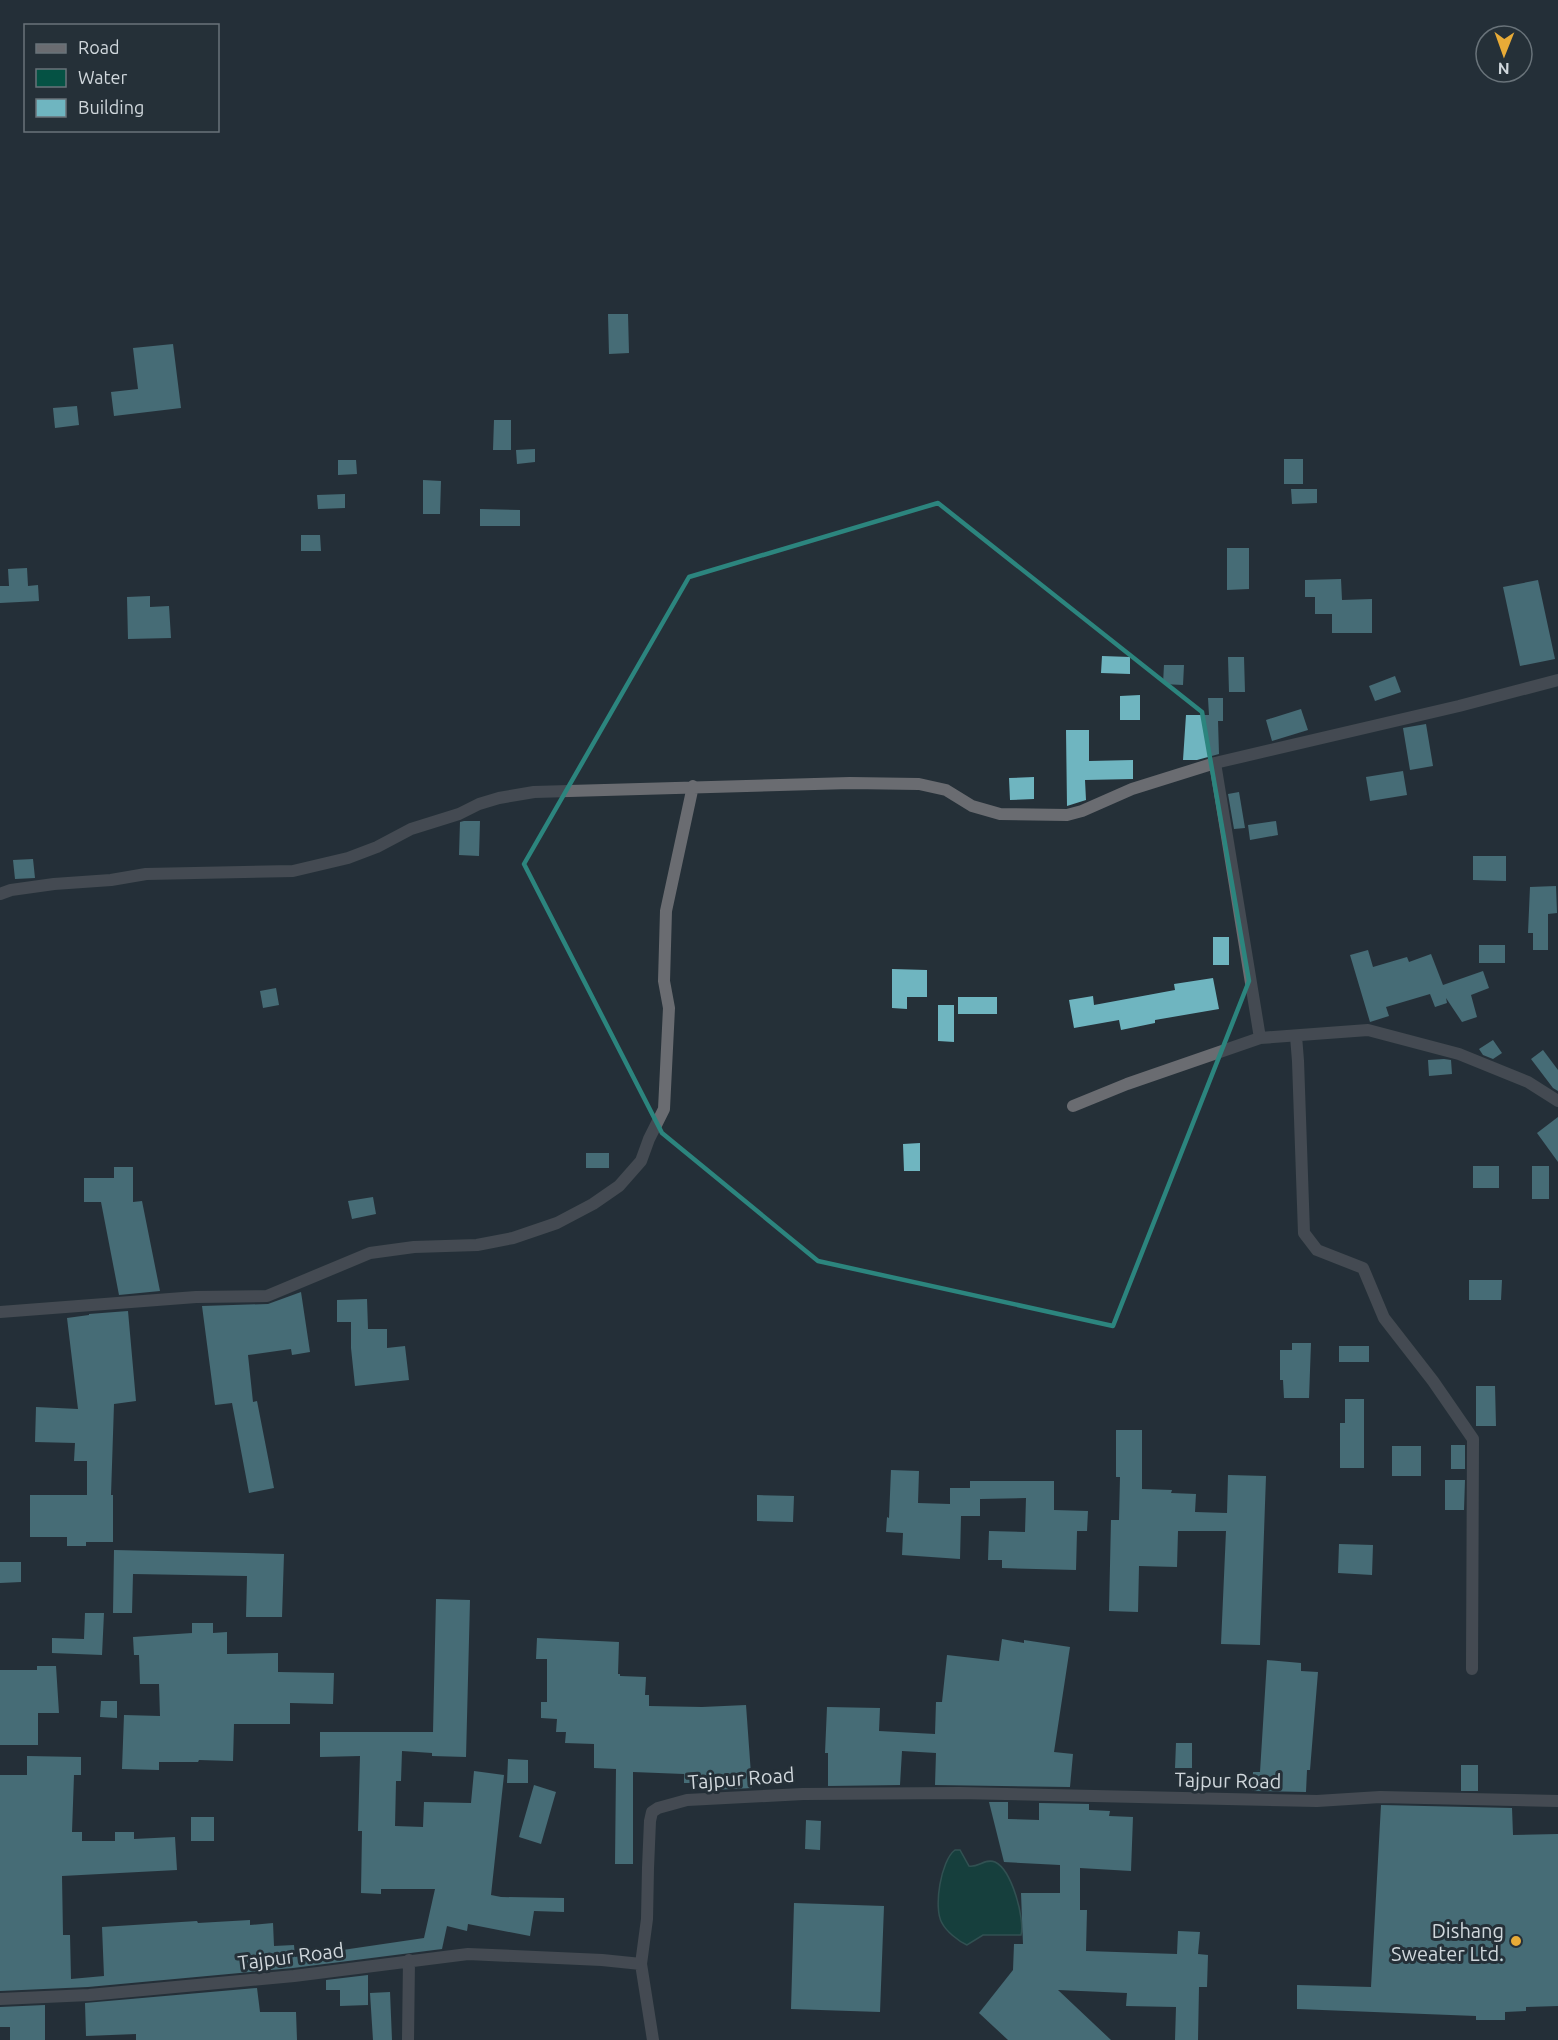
<svg xmlns="http://www.w3.org/2000/svg" width="1558" height="2040" font-family="Ubuntu,sans-serif">
<rect width="100%" height="100%" fill="#253038"/>
<!-- water -->
<path fill="#055244" stroke="#427a72" stroke-width="1.5" d="M955,1850H960L969,1866C978,1868 985,1858 995,1862C1012,1870 1025,1919 1021,1935H983L967,1945C958,1941 946,1931 942,1923C933,1908 941,1860 955,1850Z"/>
<!-- building -->
<path fill="#6fb5c0" d="M608,314H628L629,353L609,354Z
M173,344L181,408L114,416L111,392L138,389L133,348Z
M77,406L79,425L55,428L53,408Z
M494,420H511V450H493Z
M535,449V462L517,464L516,450Z
M1284,459H1303V484H1284Z
M338,460H356L357,474L338,475Z
M423,480L441,481L440,514H423Z
M1291,489H1317V503L1292,504Z
M345,494V508L318,509L317,495Z
M480,509L520,510V526H480Z
M301,535H320L321,551H301Z
M1227,548H1249V589L1227,590Z
M27,568L28,586L38,585L39,601L0,603V586H9L8,569Z
M1341,579L1342,600L1372,599V633H1332V614H1315V597H1305V580Z
M1538,580L1555,659L1520,666L1503,587Z
M150,596V607L169,606L171,638L128,639L127,597Z
M1102,656L1130,657V674L1101,673Z
M1228,657H1244L1245,692H1229Z
M1164,665H1184L1183,685L1163,684Z
M1395,676L1401,692L1375,701L1369,686Z
M1140,695V720H1120V696Z
M1208,698H1223V721H1218L1219,754L1197,760H1183L1186,715H1209Z
M1301,709L1308,730L1272,741L1266,720Z
M1426,724L1433,766L1410,770L1403,728Z
M1066,730H1089V761L1133,760V779L1085,780L1086,800L1067,806Z
M1403,771L1407,795L1370,801L1366,777Z
M1034,777V799L1010,800L1009,778Z
M1239,792L1245,828L1234,829L1228,794Z
M464,821H480L479,856L459,855L460,822Z
M1276,821L1278,835L1250,840L1248,825Z
M1473,856H1506V881L1473,880Z
M33,859L35,878L15,879L13,860Z
M1556,886L1557,913L1548,914V950H1533V933H1528L1530,887Z
M1213,937H1229V965H1213Z
M1479,945H1505V963H1479Z
M1368,950L1373,967L1407,957L1409,962L1431,954L1443,985L1483,971L1489,988L1471,995L1477,1017L1462,1022L1446,998L1447,1003L1435,1007L1430,994L1386,1007L1389,1016L1370,1022L1350,955Z
M892,969L927,970V997H907V1009L892,1008Z
M1213,978L1219,1009L1155,1020V1023L1121,1030L1119,1020L1074,1028L1069,1000L1093,996L1094,1005L1175,990L1174,984Z
M276,988L279,1005L263,1008L260,991Z
M958,997H997V1014H958Z
M938,1005H954V1042L938,1041Z
M1493,1040L1502,1053L1493,1059L1483,1055L1479,1049Z
M1543,1050L1558,1070V1091L1553,1088L1531,1059Z
M1444,1059L1451,1060L1452,1074L1429,1076L1428,1060Z
M1558,1117V1162L1537,1133Z
M920,1143V1171H904L903,1144Z
M586,1153H609V1168H586Z
M1473,1166H1499V1188H1473Z
M1532,1166H1549V1199H1532Z
M114,1167H133V1202L142,1201L160,1291L119,1295L101,1202H84V1178H114Z
M373,1197L376,1214L352,1219L348,1201Z
M1469,1280H1502L1501,1300H1469Z
M301,1292L310,1352L292,1355L291,1349L248,1355L253,1402L257,1401L274,1488L249,1493L232,1403L215,1405L202,1306L268,1304Z
M367,1299L368,1329H387V1348L405,1346L409,1380L355,1386L351,1348V1322H337V1300Z
M128,1311L136,1401L114,1404L111,1495H113V1542H86V1546H67V1537H30V1495H87V1461H74L75,1443L35,1442L36,1407L78,1409L67,1318L89,1315V1314Z
M1292,1343H1311L1309,1398H1284L1283,1380H1280V1350H1292Z
M1339,1346H1369V1362H1339Z
M1476,1386H1495L1496,1426H1476Z
M1345,1399H1364V1468H1340V1423H1345Z
M1116,1430H1142V1489L1172,1490L1171,1493L1196,1494L1195,1512L1227,1513L1228,1475L1266,1476L1260,1645L1221,1644L1226,1531H1178L1177,1567L1139,1566L1138,1612L1109,1611L1111,1520H1119L1120,1477H1116Z
M1451,1445H1465V1469H1451Z
M1392,1446H1421V1476H1392Z
M891,1470L919,1471L918,1503L950,1504V1488H970V1481H1054V1510L1088,1511L1087,1531H1077L1076,1570L1002,1568V1560H988L989,1531L1025,1532L1026,1498L980,1499V1516H961L960,1559L902,1555L903,1533L886,1532L887,1517L889,1518Z
M1445,1480H1465L1464,1510H1445Z
M757,1495L794,1496L793,1522L757,1521Z
M1339,1544L1373,1545L1372,1575L1338,1573Z
M114,1550L284,1554L282,1617H246L247,1576L133,1574L132,1613H113Z
M0,1562H21V1582L0,1583Z
M436,1599L470,1600L466,1757L432,1756V1753L402,1751L401,1781H396L395,1826L423,1827L424,1802L471,1803L474,1771L504,1775L491,1895L501,1897L564,1898V1912L534,1911L530,1936L468,1924L467,1931L447,1926L442,1949L293,1968L88,1987L0,1991V1775H27V1756L81,1757V1775H74L72,1832H82V1841H115V1832H134V1839L175,1837L177,1870L62,1876L63,1935H70L71,1979L104,1976L102,1927L197,1921L198,1923L250,1920V1925L273,1923L274,1946L294,1945L295,1957L424,1938L435,1889H381V1894L361,1893L362,1831H358L360,1756L320,1757V1732H433Z
M85,1613H104L102,1655L52,1653V1638L84,1639Z
M192,1623H213V1633L227,1632V1654L278,1653V1672L334,1673L333,1704L290,1703V1724H234L233,1761L199,1760L198,1762H159V1770L122,1769L124,1715L160,1716L159,1684H140L139,1655H134L133,1637L192,1633Z
M537,1638L619,1642L618,1674H620V1676L646,1677L645,1695H649V1706L702,1707L746,1705L752,1788L712,1790V1783H684V1774L633,1772V1864H615L616,1769L594,1768V1744L565,1743L566,1732H556L557,1719L541,1718V1702H547V1659H536Z
M1002,1639L1024,1643V1640L1070,1647L1054,1752L1073,1754L1070,1787L935,1785L936,1753L902,1751L900,1785L828,1786V1753H825L827,1707L880,1708L879,1731L935,1734L936,1702H942L947,1655L999,1661Z
M1267,1660L1301,1663V1671L1318,1672L1310,1770H1307L1306,1792L1252,1791L1253,1772H1260Z
M37,1666H56L59,1713H38V1745H0V1670H37Z
M101,1701H117V1718L100,1717Z
M1176,1743H1192V1768H1175Z
M508,1759L528,1760V1783H507Z
M1461,1765H1478V1791H1461Z
M534,1785L556,1792L541,1844L519,1837Z
M989,1802H1008V1819L1039,1820V1803L1089,1804V1810L1110,1811L1109,1816L1133,1817L1131,1871L1080,1868V1910H1087L1086,1951L1177,1954L1178,1931L1200,1932L1198,1954L1208,1955L1207,1987H1199L1198,2040H1175L1176,2007L1126,2006L1127,1993L1058,1990L1111,2040H1008L979,2013L1013,1970L1014,1944H1023L1021,1893H1060V1865L1004,1862Z
M1381,1805L1512,1808L1513,1835L1558,1834V2006L1526,2007V2011L1505,2012V2020H1476V2016L1297,2009V1985L1371,1987Z
M191,1817H214V1841H191Z
M806,1820L821,1821L820,1850L805,1849Z
M794,1903L884,1906L880,2012L791,2009Z
M368,1975V2005L340,2006V1990H326V1980Z
M257,1988L260,2012H296L297,2040H136V2034L86,2036L85,2003Z
M390,1992L392,2040H373L370,1993Z
M45,2005V2040H10V2027H0V2007Z"/>
<g fill="none" stroke-linecap="round" stroke-linejoin="round">
<!-- street -->
<path stroke="#6a6c71" stroke-width="12" d="M1215,763L1260,1038
M0,894L11,890L54,884L111,880L146,874L293,871L348,858L377,847L411,829L459,814L479,804L499,798L534,792L850,783L919,784L946,790L972,806L1000,814L1067,815L1082,811L1132,789L1215,763L1459,706L1558,680
M1296,1036L1298,1061L1304,1233L1317,1250L1363,1268L1384,1318L1433,1381L1473,1439L1472,1669
M1073,1106L1127,1084L1260,1038L1368,1030L1459,1054L1528,1082L1558,1101
M0,1312L196,1297L267,1296L370,1253L414,1247L477,1245L513,1238L557,1223L593,1204L619,1186L641,1161L649,1139L664,1109L669,1008L664,981L666,911L693,786
M641,1964L653,2040
M0,1999L89,1995L294,1976L468,1954L602,1960L641,1964L647,1919L648,1868L650,1821L652,1812L658,1808L687,1800L803,1794L959,1793L1317,1801L1380,1797L1558,1801
M408,2040L409,1960"/>
</g>
<!-- marked area -->
<path d="M0 0H1558V2040H0ZM938,503L1202,712L1249,981L1113,1326L818,1261L662,1133L524,864L689,577Z" fill="#253038" fill-opacity=".55" fill-rule="evenodd"/>
<path fill="none" stroke="#2c857e" stroke-width="4.5" stroke-linejoin="round" d="M938,503L1202,712L1249,981L1113,1326L818,1261L662,1133L524,864L689,577Z"/>
<!-- markers -->
<circle fill="#e8ab37" stroke="#253038" stroke-width="2" cx="1516" cy="1941" r="6"/>
<g text-anchor="middle" dominant-baseline="central" stroke-width="6" stroke-linejoin="round" paint-order="stroke">
<!-- street labels -->
<g font-size="20" fill="#d0d7dc" stroke="#253038">
<text transform="translate(741 1778) rotate(-4)">Tajpur Road</text>
<text transform="translate(1228 1780) rotate(1)">Tajpur Road</text>
<text transform="translate(291 1956) rotate(-7)">Tajpur Road</text>
</g>
<!-- poi labels -->
<g font-size="20" fill="#d0d7dc" stroke="#253038" text-anchor="end">
<text x="1504" y="1930">Dishang<tspan x="1504" dy="23">Sweater Ltd.</tspan></text>
</g>
</g>
<!-- legend -->
<rect x="24" y="24" width="195" height="108" fill="#253038" stroke="#69737a" stroke-width="1.5"/>
<rect x="36" y="44" width="30" height="9" fill="#6a6c71" stroke="#69737a" stroke-width="1.5"/>
<text x="78" y="54" font-size="18" fill="#d0d7dc">Road</text>
<rect x="36" y="69" width="30" height="18" fill="#055244" stroke="#69737a" stroke-width="1.5"/>
<text x="78" y="84" font-size="18" fill="#d0d7dc">Water</text>
<rect x="36" y="99" width="30" height="18" fill="#6fb5c0" stroke="#69737a" stroke-width="1.5"/>
<text x="78" y="114" font-size="18" fill="#d0d7dc">Building</text>
<!-- north arrow -->
<g transform="translate(1504 54) rotate(181)"><circle r="28" fill="#253038" stroke="#69737a" stroke-width="1.5"/>
<path d="M0-4.5L10 22L0 15L-10 22Z" fill="#e8ab37"/>
<text y="-9" font-size="16" font-weight="bold" text-anchor="middle" fill="#d0d7dc">N</text>
</g>
</svg>
